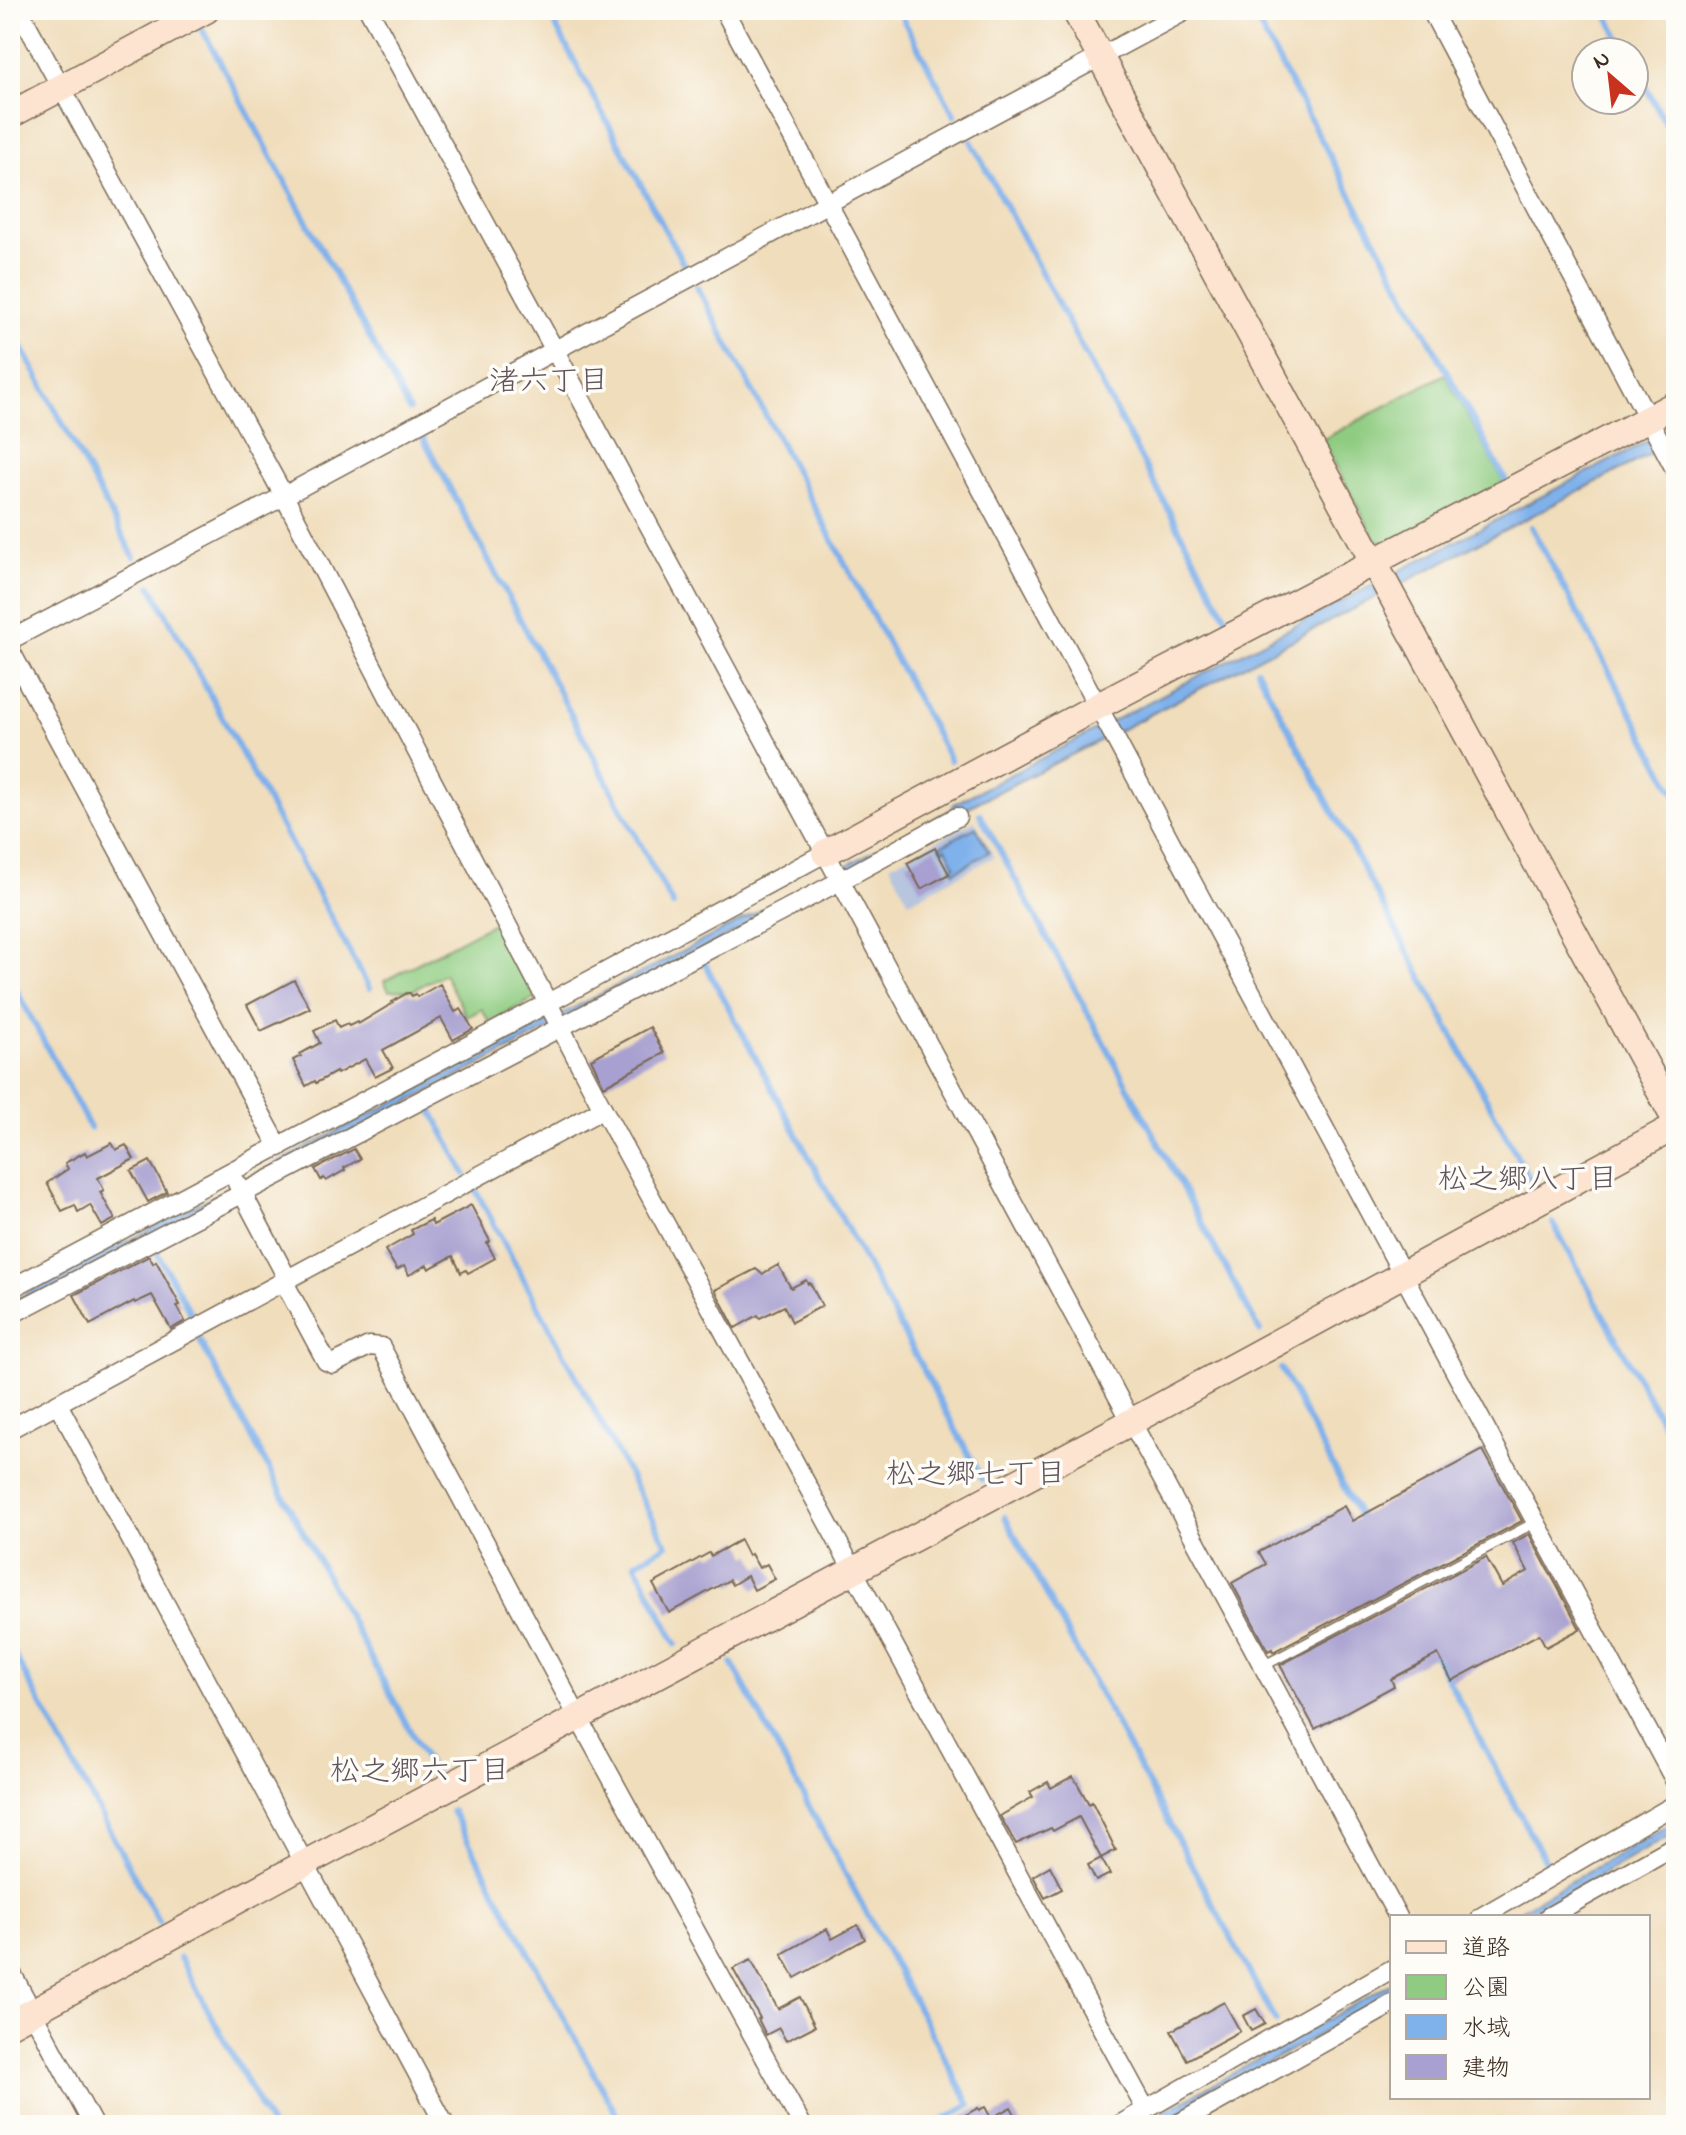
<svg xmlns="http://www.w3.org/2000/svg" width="1686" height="2135" font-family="'Indie Flower','Klee One',sans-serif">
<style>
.industrial{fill:#b7c5de}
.green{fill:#8fcc81;stroke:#657b50;stroke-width:2}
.water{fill:#7fb1eb;stroke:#5d6e84;stroke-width:2}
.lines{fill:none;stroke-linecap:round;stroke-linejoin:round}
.stream{stroke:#7fb1eb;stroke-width:6}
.building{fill:#a8a0d0}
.lane-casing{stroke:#7a6955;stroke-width:12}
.street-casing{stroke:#7a6955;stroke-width:21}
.secondary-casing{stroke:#7a6955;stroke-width:29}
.lane{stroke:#fff;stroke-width:9}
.street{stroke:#fff;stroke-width:18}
.secondary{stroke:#fde4d1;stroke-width:26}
.labels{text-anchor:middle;stroke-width:7;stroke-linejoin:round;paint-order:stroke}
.neighbourhood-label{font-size:30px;fill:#61535c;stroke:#fdfcf7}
</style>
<rect width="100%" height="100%" fill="#fdfcf7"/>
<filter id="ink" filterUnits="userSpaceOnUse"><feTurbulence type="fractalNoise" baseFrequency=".0125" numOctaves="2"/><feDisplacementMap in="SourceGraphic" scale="16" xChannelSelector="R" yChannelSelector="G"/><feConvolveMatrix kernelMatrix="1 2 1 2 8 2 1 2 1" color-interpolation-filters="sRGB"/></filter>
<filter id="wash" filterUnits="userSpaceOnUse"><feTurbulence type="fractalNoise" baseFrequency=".006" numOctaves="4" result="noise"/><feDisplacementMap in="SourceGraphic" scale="32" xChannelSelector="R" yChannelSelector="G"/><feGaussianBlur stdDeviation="1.8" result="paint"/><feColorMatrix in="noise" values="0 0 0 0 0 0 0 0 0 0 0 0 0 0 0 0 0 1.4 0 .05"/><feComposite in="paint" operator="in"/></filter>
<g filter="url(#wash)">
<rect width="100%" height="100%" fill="#f0ddbb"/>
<polygon class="industrial" points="975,821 994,857 909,902 890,865"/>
<g class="green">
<polygon points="1445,374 1504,482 1388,544 1376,540 1322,440"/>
<polygon points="499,920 536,990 534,999 489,1022 482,1009 467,1017 444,974 413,990 389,991 384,981"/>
</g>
<g class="water">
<polygon points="1676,426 1676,440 1658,450 1107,737 978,802 827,884 10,1310 10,1302 844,867 952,809 954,804"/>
<polygon points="976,827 989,852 954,872 952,868 955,866 946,848 942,850 940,846"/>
<polygon points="1676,1821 1676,1832 1526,1917 1508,1917"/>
<polygon points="1392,1983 1392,1993 1158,2125 1141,2125"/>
</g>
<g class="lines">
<g class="stream">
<polyline points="547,10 684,265"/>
<polyline points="898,10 955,116"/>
<polyline points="1251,10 1506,481"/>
<polyline points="1604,10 1627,52"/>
<polyline points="202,29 409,410"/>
<polyline points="1634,65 1676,143"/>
<polyline points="971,141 1227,619"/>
<polyline points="697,287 950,760"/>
<polyline points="10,325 134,557"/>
<polyline points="421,434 673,905"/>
<polyline points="1531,527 1676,795"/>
<polyline points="151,586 369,988"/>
<polyline points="1257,670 1532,1184"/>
<polyline points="980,814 1260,1331"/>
<polyline points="703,960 982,1479"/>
<polyline points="10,978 90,1128"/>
<polyline points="429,1105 465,1174"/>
<polyline points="475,1189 667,1545 635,1563 676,1644"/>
<polyline points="1553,1223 1676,1448"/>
<polyline points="155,1249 194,1319"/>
<polyline points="200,1341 434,1775"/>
<polyline points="1281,1369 1362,1521"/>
<polyline points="1005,1517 1276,2022"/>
<polyline points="10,1647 159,1922"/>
<polyline points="1432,1650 1549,1868"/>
<polyline points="732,1663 970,2105 934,2125"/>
<polyline points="452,1811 622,2125"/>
<polyline points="180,1958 270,2125"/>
</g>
</g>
<g id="blocks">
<g class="building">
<polygon points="935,848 949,874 921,889 907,863"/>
<polygon points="294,980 310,1008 261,1031 247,1005"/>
<polygon points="440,984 455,1012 461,1009 473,1029 453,1040 441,1018 383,1050 393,1068 375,1077 365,1059 337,1074 336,1072 316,1083 315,1081 306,1086 293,1060 301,1056 300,1054 320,1043 314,1031 335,1020 339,1028 347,1024 349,1026 357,1022 358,1024 393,1003 392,1002 407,993 410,993 412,996 415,994 417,997"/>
<polygon points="650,1027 664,1053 604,1086 591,1059"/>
<polygon points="112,1143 116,1150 126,1145 134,1159 98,1178 104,1190 100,1192 115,1219 102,1226 90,1205 78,1212 75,1205 62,1211 47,1183 68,1169 65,1163 85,1152 87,1156"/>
<polygon points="354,1149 360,1159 344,1168 345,1170 326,1181 324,1178 321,1180 315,1169"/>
<polygon points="150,1161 167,1192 148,1202 131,1171"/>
<polygon points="471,1205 490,1241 487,1243 495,1258 468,1273 466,1270 461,1273 453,1256 429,1269 427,1265 409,1275 404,1266 397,1270 385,1250 413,1234 411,1230 431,1220 433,1225"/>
<polygon points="149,1256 153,1263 156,1261 180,1305 177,1306 185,1321 171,1329 152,1295 135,1303 134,1301 90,1325 74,1295"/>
<polygon points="778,1265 791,1288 806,1280 808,1284 810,1283 822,1306 792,1322 784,1306 760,1318 758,1315 735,1328 715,1290 756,1269 762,1274"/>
<polygon points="1483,1450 1522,1521 1273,1652 1272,1649 1268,1651 1232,1583 1266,1564 1259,1552 1344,1506 1352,1521"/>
<polygon points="1529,1534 1580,1629 1546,1647 1539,1634 1452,1681 1438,1654 1391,1679 1394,1686 1315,1729 1280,1665 1486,1557 1502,1586 1528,1571 1513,1543"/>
<polygon points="740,1540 748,1556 751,1554 759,1568 767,1564 775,1579 754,1590 747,1576 732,1585 729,1580 669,1613 653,1584 709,1553 711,1556"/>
<polygon points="1073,1776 1089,1804 1092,1802 1116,1850 1101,1858 1079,1817 1053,1831 1051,1828 1016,1844 1000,1816 1033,1797 1030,1792 1048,1782 1051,1788"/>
<polygon points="1101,1858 1110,1874 1096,1881 1088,1865"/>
<polygon points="1050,1866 1062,1889 1045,1898 1033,1876"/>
<polygon points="858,1925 865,1939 795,1978 782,1954 827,1929 832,1939"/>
<polygon points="751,1960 778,2009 800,1997 815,2026 786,2041 779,2028 766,2035 758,2019 760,2018 733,1969"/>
<polygon points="1224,2002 1240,2031 1187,2060 1171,2031"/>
<polygon points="1256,2009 1265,2024 1251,2031 1243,2016"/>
<polygon points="985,2107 991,2118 1011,2107 1021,2125 948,2125 978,2108 979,2110"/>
</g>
</g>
</g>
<g filter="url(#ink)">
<use href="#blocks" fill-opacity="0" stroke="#7a6955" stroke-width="2"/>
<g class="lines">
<defs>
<polyline id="lane" points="1263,1666 1536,1522"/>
<g id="street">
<polyline points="19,10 284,496 603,1109 1146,2110"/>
<polyline points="369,10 554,349 1398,1917"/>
<polyline points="724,10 1676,1783"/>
<polyline points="1431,10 1676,471"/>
<polyline points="10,640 284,496 1187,10"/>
<polyline points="10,650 279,1147"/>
<polyline points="237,1183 288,1280"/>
<polyline points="284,1282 326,1361 333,1364 369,1346 381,1347 578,1717 802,2125"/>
<polyline points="10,1289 548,1003 825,853"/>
<polyline points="10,1315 840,881 957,817"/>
<polyline points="58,1404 445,2125"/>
<polyline points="10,1429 603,1109"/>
<polyline points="1481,1917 1676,1804"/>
<polyline points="1548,1917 1676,1845"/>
<polyline points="10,1970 93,2125"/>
<polyline points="1119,2125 1392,1969"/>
<polyline points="1176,2125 1392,2004"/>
</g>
<g id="secondary">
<polyline points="1075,10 1676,1121"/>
<polyline points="10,115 206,10"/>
<polyline points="825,853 1098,706 1676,404"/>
<polyline points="10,2024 304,1864 1131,1422 1676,1126"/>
</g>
</defs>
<use href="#lane" class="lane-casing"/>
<use href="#street" class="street-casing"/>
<use href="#secondary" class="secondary-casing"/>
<use href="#lane" class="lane"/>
<use href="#street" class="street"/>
<use href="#secondary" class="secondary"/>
</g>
</g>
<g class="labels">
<g class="neighbourhood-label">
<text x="549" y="390">渚六丁目</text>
<text x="1528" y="1188">松之郷八丁目</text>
<text x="976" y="1483">松之郷七丁目</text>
<text x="420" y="1780">松之郷六丁目</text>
</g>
</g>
<rect width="1686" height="2135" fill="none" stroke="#fdfcf7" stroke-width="40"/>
<rect x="1390" y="1915" width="260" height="184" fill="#fdfcf7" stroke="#afa8a0" stroke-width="2"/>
<rect x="1406" y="1941" width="40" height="12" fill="#fde4d1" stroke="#afa8a0" stroke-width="2"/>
<text x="1462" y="1955" font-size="24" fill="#3b2a1e">道路</text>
<rect x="1406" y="1975" width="40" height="24" fill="#8fcc81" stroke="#afa8a0" stroke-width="2"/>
<text x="1462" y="1995" font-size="24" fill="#3b2a1e">公園</text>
<rect x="1406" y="2015" width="40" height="24" fill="#7fb1eb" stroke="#afa8a0" stroke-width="2"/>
<text x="1462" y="2035" font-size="24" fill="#3b2a1e">水域</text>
<rect x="1406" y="2055" width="40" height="24" fill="#a8a0d0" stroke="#afa8a0" stroke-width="2"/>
<text x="1462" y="2075" font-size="24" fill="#3b2a1e">建物</text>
<g transform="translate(1610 76) rotate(332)"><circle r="38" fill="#fdfcf7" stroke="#afa8a0" stroke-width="2"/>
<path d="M0-6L14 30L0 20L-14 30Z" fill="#c8321e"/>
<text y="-12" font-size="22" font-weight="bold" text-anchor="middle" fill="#3b2a1e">N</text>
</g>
</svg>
